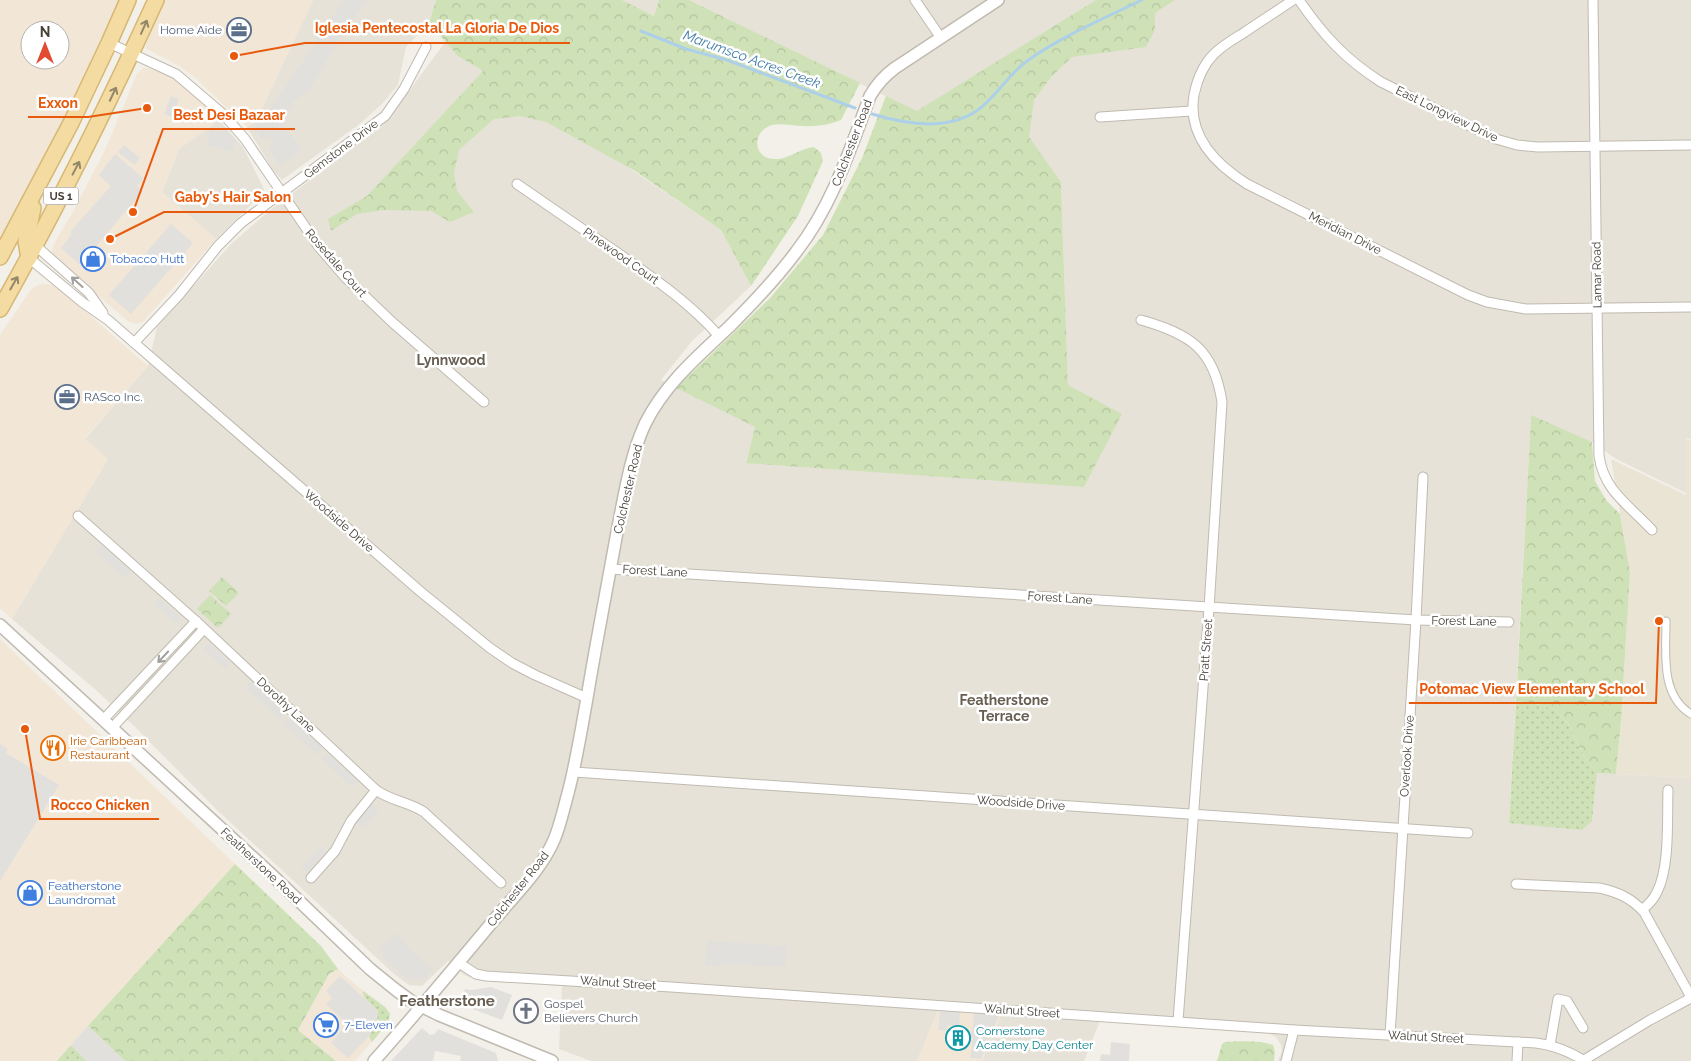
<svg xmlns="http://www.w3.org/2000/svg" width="1691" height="1061" font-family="Raleway,sans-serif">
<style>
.residential{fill:#e6e2d8}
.commercial{fill:#f2e6d7;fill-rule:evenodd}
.education{fill:#eae4d5}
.grass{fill:url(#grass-dots)}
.forest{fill:url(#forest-crowns)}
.parking{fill:#e2e0dd}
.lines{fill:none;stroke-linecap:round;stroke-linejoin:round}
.stream{stroke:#add0e8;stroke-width:3}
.pedestrian-casing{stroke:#c0bab0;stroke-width:9}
.minor-casing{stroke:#c0bab0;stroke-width:11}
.tertiary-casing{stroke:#c0bab0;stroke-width:14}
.primary-casing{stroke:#d6b874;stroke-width:18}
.pedestrian{stroke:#fff;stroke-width:7}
.minor{stroke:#fff;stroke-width:9}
.tertiary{stroke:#fff;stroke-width:11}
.primary{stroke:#f3dba2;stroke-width:15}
.oneway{stroke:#948668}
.oneway2{stroke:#a2a09c}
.labels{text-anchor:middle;stroke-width:5;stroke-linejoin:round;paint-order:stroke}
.shield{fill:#fff;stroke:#7e7974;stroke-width:1}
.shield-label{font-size:11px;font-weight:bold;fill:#464038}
.service-label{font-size:12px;fill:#4e5e75;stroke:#fff;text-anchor:end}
.street-label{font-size:12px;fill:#464038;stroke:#fff}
.shop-label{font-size:12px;fill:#366cbe;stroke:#fff;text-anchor:start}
.food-label{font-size:12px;fill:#c56008;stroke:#fff;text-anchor:start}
.worship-label{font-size:12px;fill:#5b616d;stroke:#fff;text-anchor:start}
.culture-label{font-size:12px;fill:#0d838f;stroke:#fff;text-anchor:start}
.water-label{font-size:14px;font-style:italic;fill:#3e7ba6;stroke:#fff}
.neighbourhood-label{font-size:14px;font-weight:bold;fill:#675e51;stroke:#fff}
.quarter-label{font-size:15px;font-weight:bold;fill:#675e51;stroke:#fff}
.leader{fill:none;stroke:#e8590c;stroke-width:2}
.callout-dot{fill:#e8590c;stroke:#fff;stroke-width:2}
.callout-label{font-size:14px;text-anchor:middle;font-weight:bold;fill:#e8590c;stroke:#fff;stroke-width:5;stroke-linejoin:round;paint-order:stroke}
</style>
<defs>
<pattern id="grass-dots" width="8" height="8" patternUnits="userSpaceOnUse" patternTransform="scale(1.25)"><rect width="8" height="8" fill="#cfe2b7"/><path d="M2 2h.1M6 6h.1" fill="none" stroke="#b3c39e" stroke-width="1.8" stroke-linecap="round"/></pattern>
<pattern id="forest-crowns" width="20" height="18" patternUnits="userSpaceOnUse" patternTransform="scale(1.25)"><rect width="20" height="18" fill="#cfe2b7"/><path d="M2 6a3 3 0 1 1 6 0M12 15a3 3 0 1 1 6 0" fill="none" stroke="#b3c39e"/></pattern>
</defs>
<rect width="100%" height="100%" fill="#f3f0e9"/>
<g class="residential">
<polygon points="313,0 436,0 429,23 406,47 398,85 382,104 361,123 282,180 273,170 247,127 256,121"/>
<polygon points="622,0 659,0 654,16"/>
<polygon points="689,0 1691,0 1691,439 1686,438 1686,493 1616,459 1592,442 1531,416 1509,822 1592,821 1597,773 1691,778 1691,1061 1278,1061 1282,1051 1281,1045 1276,1037 1266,1032 1100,1021 1084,1061 982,1061 1001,1015 938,1011 917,1061 591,1061 559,1049 562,986 476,980 464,975 448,961 422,986 409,985 394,974 217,810 133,725 96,690 12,619 108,459 85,439 148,366 157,327 230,245 269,211 383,125 392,114 446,41 459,56 500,81 721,230 751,286 692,341 661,380 755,427 746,462 1068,385 1061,182"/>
<polygon points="219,120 243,147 264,189 262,194 216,239 162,192 179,149"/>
</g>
<g class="commercial">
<path d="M0,0h121l-25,65 -96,186zM30,30h30v30h-30z"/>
<polygon points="162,0 313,0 256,121 247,127 194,77 179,66 145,48"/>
<polygon points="143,68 148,68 176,78 192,92 219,120 179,149 162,192 216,239 143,322 136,324 129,322 59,262 54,257 52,249 56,240 74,210 105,150 137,74"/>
<polygon points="41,284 55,285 148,366 85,438 108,459 12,619 0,608 0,335 28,294 34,287"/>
<polygon points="0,639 235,864 57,1061 0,1061"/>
<polygon points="338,969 352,982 385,1007 390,1014 388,1023 355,1061 336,1061 298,1030 329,974"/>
<polygon points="938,1011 1001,1015 982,1061 917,1061"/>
</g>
<polygon class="education" points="1686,439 1691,440 1691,778 1616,774 1621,721 1630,572 1611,459 1686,495"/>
<g class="grass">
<polygon points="1516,701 1536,704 1554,709 1567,722 1585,758 1597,773 1592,821 1582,830 1509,823"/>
<polygon points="363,991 385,1007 390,1014 388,1023 372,1042 369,1036 378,1011 364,997"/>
<polygon points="71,1045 87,1061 57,1061"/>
</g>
<g class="forest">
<path d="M436,0h186l32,16 5,-16h30l171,83 -19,37c-12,5 -25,7 -38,6 -10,0 -21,-3 -31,-1 -21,6 -20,36 6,34 12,-1 23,-11 36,-12l7,6 2,8 -25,55 -47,70 -30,-56 -86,-59 -89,-49 -26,-6 -26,3 -35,31 -5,23 3,18 17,21 -24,10 -19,-11 -47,-1 -27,4 -26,17 -3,-12 39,-23 116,-125 -25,-15 -29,-33z"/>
<polygon points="1096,0 1175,0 1155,13 1155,30 1146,47 1072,57 1052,76 1034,100 1029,137 1061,182 1068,385 1122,414 1084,487 746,463 755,427 676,388 770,298 823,235 862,158 886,96 917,111"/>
<polygon points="1531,415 1592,442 1595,481 1606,500 1620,514 1630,572 1621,721 1616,774 1597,773 1585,758 1567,722 1554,709 1536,704 1516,701"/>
<polygon points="222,577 239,593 226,606 209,591"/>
<polygon points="210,595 231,614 218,628 197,609"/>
<polygon points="235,864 321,946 338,969 329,974 298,1030 336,1061 125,1061 88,1026"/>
<path d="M1225,1042c15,-1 34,-2 48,3l2,7 -1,9h-57l5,-17z"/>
</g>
<g class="parking">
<polygon points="344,0 367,0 344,32 310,89 291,104 293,107 278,118 302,150 280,166 268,148 274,143 268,136 262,140 253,125 267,114"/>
<polygon points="171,96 179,99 172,117 164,114"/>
<polygon points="210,130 224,132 226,130 236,140 233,151 207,145"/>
<polygon points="124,145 140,158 134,165 118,152"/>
<polygon points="115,154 143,178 137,186 143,191 80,265 61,248 72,234 70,232 111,186 99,175"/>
<polygon points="171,224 193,243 131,314 109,295"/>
<polygon points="102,546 131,571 125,578 97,552"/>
<polygon points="159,598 181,617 176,623 154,604"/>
<polygon points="209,642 230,663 225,669 203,648"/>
<polygon points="251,681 285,713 280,719 245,688"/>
<polygon points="289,717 323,749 318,755 283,723"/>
<polygon points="0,744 8,749 6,753 59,785 0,881"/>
<polygon points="327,753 358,781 352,787 322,759"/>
<polygon points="372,804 379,810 363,828 356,823"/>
<polygon points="321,846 326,851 307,872 301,867"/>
<polygon points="395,933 405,943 404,944 433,970 426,977 417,981 407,979 383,957 380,949"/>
<polygon points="707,941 787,946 785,967 736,964 705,966"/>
<polygon points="340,976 378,1011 377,1025 369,1036 348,1058 331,1043 347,1024 326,1004 332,998 326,991"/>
<polygon points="491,987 512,995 502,1020 470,1008 471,1002 463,999 465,989 472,990"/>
<polygon points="940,1011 960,1012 959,1027 948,1025 946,1031 938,1030"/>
<polygon points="974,1013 999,1015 981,1059 970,1058 973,1038 970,1038 971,1033 973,1027"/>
<polygon points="88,1026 125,1061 87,1061 71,1045"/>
<polygon points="422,1028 430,1035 435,1034 438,1029 496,1053 498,1061 460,1061 461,1056 435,1051 433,1061 391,1061"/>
<polygon points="1111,1042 1130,1044 1129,1061 1100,1061 1101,1054 1110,1055"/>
</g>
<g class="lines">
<g class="stream">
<polyline points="641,31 686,49 727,60 855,108"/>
<path d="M872,114c40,12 88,19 118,-15 13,-13 22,-27 37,-38 35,-25 76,-42 115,-61"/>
</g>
<defs>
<path id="pedestrian" d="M1666,621c0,32 -6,74 25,93"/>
<g id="minor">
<polyline points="915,0 941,38"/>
<path d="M1293,0c-16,11 -32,21 -48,32 -11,7 -22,13 -31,22 -11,11 -17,26 -20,41 -7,41 21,69 53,89l221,111 19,7 39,7 165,-2"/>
<path d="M1299,0c24,35 46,59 82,82l115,57 21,6 21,2 153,-2"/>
<path d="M1593,0l6,456c5,35 30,49 53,74"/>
<polyline points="109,43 176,74 224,115 245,139 319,247 345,277 392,322 484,402"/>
<polyline points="1100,117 1192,111"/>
<path d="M517,184c32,22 65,45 98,67 37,26 74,51 104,85"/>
<polyline points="35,245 89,293 103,313"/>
<polyline points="29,258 82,302 108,320 421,592 490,648 512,663 535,675 587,698"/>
<path d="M1141,320c49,14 73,29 81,82l-13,206 -31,413"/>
<polyline points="134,343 179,295 218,246 241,223 385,116 404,89 426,47"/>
<path d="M78,516l118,105 180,169c15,11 33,12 48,22l77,71"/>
<polyline points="610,569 1416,620 1509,622"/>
<polyline points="103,720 196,621"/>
<polyline points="112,728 204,629"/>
<polyline points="574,772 1468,833"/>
<polyline points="311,878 335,851 351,821 376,790"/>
<path d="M1516,884l83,4c19,4 32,10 45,24l47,85"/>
<path d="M1642,910c6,-5 12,-11 15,-18 13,-25 10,-73 11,-102"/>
<path d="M459,963l17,11 10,2 185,11 623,43 242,13c18,2 34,9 49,18"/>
<polyline points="1390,1035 1416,620 1423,477"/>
<polyline points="1550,1045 1558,999 1567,1001 1583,1028"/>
<polyline points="1584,1060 1650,1020 1691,998"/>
<polyline points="1286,1061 1294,1030"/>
<polyline points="1517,1061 1518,1042"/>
</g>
<g id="tertiary">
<polyline points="0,625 273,876 370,969 396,990 411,1001 439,1015 552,1061"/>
<path d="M374,1061c41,-46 80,-93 120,-141 21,-25 47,-50 60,-80 6,-14 9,-29 13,-43 9,-33 14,-66 20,-99 9,-55 20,-110 30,-166 7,-34 13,-76 28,-108 20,-40 52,-67 84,-97 23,-23 47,-48 67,-75 36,-46 54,-102 74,-156 7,-12 14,-20 25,-28l103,-68"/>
</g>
<g id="primary">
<polyline points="0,257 71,123 109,43 128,0"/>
<polyline points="29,258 26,241 33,208"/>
<path d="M0,309c57,-101 108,-204 156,-309"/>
</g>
</defs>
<use href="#pedestrian" class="pedestrian-casing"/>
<use href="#minor" class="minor-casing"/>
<use href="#tertiary" class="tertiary-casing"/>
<use href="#primary" class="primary-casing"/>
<use href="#pedestrian" class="pedestrian"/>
<use href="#minor" class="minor"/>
<use href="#tertiary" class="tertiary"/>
<use href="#primary" class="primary"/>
</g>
<defs><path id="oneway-shaft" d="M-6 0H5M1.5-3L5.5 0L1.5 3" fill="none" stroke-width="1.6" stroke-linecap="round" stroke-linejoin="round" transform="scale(1.25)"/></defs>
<g class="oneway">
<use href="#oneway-shaft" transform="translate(144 27) rotate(-66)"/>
<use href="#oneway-shaft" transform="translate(113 94) rotate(-65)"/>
<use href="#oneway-shaft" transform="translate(76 168) rotate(-62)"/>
<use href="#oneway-shaft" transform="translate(14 283) rotate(-60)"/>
</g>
<g class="oneway2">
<use href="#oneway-shaft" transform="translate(77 282) rotate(-138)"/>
<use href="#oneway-shaft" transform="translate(163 657) rotate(133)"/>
</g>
<defs>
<symbol id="office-ring" viewBox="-11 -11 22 22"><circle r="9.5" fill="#fff" stroke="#5c6f8a" stroke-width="1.5"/><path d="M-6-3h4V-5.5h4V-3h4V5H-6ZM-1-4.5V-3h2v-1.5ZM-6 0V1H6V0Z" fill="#5c6f8a"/></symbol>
<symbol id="shop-ring" viewBox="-11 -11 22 22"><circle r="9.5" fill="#fff" stroke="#3f7fe0" stroke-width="1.5"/><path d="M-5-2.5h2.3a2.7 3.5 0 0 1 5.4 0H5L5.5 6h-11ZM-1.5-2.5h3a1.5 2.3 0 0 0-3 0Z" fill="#3f7fe0"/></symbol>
<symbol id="restaurant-ring" viewBox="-11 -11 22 22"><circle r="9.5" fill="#fff" stroke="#e8710a" stroke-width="1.5"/><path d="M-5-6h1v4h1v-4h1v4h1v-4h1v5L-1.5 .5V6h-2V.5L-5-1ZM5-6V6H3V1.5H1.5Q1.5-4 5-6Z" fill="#e8710a"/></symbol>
<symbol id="church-ring" viewBox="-11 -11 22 22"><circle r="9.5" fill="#fff" stroke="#6b7280" stroke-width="1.5"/><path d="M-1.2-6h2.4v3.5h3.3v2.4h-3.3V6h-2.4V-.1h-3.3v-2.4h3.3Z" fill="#6b7280"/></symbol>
<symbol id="supermarket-ring" viewBox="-11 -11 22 22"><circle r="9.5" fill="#fff" stroke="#3f7fe0" stroke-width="1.5"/><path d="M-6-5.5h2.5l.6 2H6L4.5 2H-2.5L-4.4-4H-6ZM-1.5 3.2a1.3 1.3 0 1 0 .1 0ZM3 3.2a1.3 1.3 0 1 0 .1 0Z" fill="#3f7fe0"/></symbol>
<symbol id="building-ring" viewBox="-11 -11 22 22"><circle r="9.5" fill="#fff" stroke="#0f9aa8" stroke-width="1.5"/><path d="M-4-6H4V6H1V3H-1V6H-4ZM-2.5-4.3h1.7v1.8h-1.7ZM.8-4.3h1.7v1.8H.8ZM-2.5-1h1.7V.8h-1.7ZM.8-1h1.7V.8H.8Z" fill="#0f9aa8"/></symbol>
</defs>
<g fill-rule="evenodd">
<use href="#office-ring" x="225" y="16" width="28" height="28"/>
<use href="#shop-ring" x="79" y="245" width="28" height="28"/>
<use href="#office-ring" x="53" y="383" width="28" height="28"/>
<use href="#restaurant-ring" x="39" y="734" width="28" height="28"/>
<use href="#shop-ring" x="16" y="879" width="28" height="28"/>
<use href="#church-ring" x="512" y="997" width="28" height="28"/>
<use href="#supermarket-ring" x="312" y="1011" width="28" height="28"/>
<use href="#building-ring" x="944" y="1024" width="28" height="28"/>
</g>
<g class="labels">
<rect class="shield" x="43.5" y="187.5" width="35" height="17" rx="4"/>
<g class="shield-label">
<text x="61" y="200">US 1</text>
</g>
<g class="service-label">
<text x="222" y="34">Home Aide</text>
<text x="84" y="401" text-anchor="start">RASco Inc.</text>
</g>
<g class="street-label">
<text transform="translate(1447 114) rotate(26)" y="4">East Longview Drive</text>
<text transform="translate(852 143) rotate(-69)" y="4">Colchester Road</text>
<text transform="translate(341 149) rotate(-37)" y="4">Gemstone Drive</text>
<text transform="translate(1345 233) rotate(27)" y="4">Meridian Drive</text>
<text transform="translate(621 256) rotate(35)" y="4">Pinewood Court</text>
<text transform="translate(336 263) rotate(49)" y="4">Rosedale Court</text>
<text transform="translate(1597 275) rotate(-91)" y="4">Lamar Road</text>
<text transform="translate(628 489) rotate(-77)" y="4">Colchester Road</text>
<text transform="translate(339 521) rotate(41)" y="4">Woodside Drive</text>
<text transform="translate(655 571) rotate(3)" y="4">Forest Lane</text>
<text transform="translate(1060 598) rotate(4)" y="4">Forest Lane</text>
<text transform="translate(1464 621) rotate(1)" y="4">Forest Lane</text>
<text transform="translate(1206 650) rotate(-86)" y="4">Pratt Street</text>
<text transform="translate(286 705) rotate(43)" y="4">Dorothy Lane</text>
<text transform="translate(1407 756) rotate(-86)" y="4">Overlook Drive</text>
<text transform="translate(1021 803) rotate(4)" y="4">Woodside Drive</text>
<text transform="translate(261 866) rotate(43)" y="4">Featherstone Road</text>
<text transform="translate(518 889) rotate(-52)" y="4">Colchester Road</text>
<text transform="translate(618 983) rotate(4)" y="4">Walnut Street</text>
<text transform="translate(1022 1011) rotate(4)" y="4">Walnut Street</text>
<text transform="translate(1426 1037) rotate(3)" y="4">Walnut Street</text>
</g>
<g class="shop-label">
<text x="110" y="263">Tobacco Hutt</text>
<text x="48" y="890">Featherstone<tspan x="48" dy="14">Laundromat</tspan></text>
<text x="344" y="1029">7-Eleven</text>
</g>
<g class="food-label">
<text x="70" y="745">Irie Caribbean<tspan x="70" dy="14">Restaurant</tspan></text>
</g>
<g class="worship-label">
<text x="544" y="1008">Gospel<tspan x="544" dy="14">Believers Church</tspan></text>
</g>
<g class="culture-label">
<text x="976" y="1035">Cornerstone<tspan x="976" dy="14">Academy Day Center</tspan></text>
</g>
<g class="water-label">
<text transform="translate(752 59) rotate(20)" y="5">Marumsco Acres Creek</text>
</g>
<g class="neighbourhood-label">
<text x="451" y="365">Lynnwood</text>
<text x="1004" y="705">Featherstone<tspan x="1004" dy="16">Terrace</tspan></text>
</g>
<g class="quarter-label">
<text x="447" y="1006">Featherstone</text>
</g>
</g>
<path class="leader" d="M234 56L305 43H570M147 108L88 117H28M133 212L163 129H295M110 239L164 212H301M1659 621L1656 703H1409M25 729L40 819H159"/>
<g class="callout-dot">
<circle cx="234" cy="56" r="5"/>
<circle cx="147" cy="108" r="5"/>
<circle cx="133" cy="212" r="5"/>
<circle cx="110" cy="239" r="5"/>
<circle cx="1659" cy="621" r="5"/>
<circle cx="25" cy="729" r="5"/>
</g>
<g class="callout-label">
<text x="437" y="33">Iglesia Pentecostal La Gloria De Dios</text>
<text x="58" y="108">Exxon</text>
<text x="229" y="120">Best Desi Bazaar</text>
<text x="233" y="202">Gaby's Hair Salon</text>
<text x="1532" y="694">Potomac View Elementary School</text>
<text x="100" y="810">Rocco Chicken</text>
</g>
<g transform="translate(45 45)"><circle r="24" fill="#ffffff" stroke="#b5b3af"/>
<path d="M0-4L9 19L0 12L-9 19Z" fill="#e14b32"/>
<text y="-8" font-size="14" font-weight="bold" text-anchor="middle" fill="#464038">N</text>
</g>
</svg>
